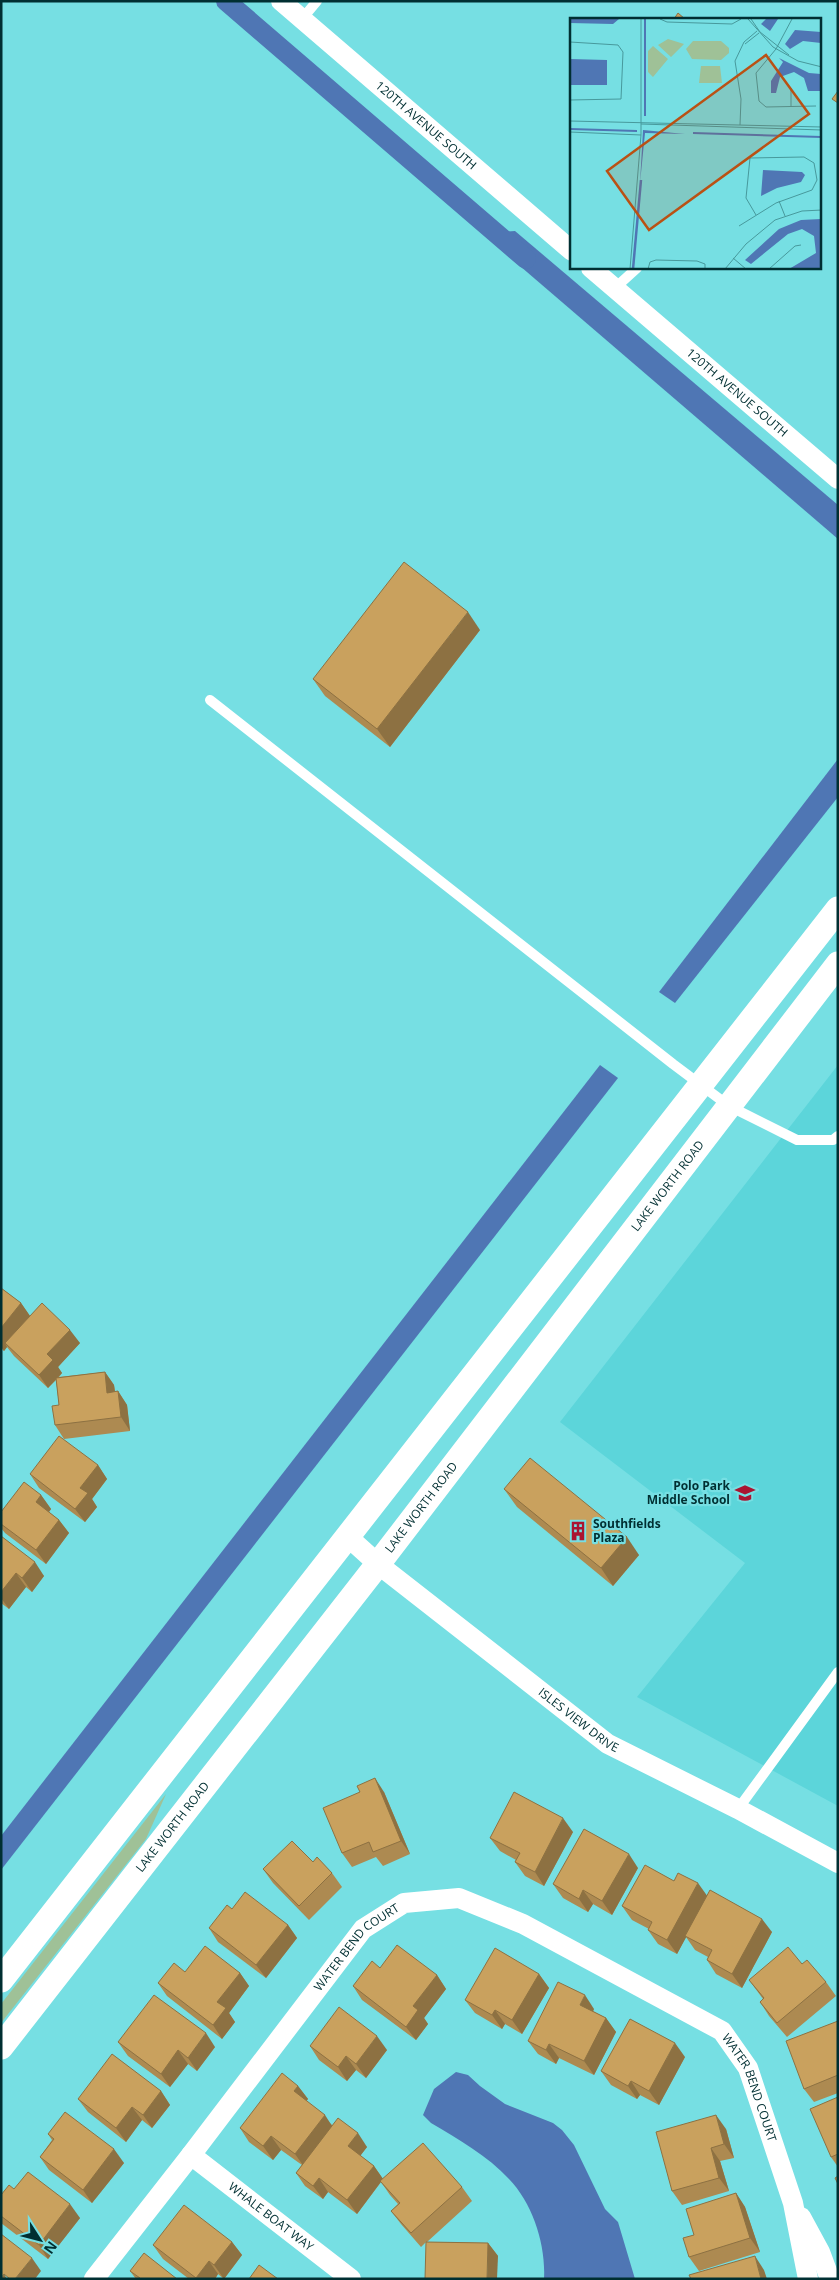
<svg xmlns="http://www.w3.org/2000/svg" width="839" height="2280" font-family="'Open Sans',sans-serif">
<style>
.built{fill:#5cd5da}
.green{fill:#9fc197}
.water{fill:#4f76b4}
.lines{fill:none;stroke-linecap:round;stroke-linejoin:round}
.canal{stroke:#4f76b4;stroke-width:20}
.service{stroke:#fff;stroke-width:10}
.minor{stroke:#fff;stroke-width:20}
.tertiary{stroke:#fff;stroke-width:25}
.wall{fill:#ad8a51}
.shaded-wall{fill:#8d7142}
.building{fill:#c9a15e;stroke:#8d7142}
.labels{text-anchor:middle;stroke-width:4.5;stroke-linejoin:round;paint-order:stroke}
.street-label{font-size:12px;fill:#002f32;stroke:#76dfe3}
.poi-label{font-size:12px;font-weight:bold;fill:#002f32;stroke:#76dfe3;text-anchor:end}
.inset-river{fill:none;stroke:#4f76b4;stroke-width:2.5}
.inset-road{fill:none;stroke:#47999c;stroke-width:1}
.view{fill:#ba5114;fill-opacity:0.15;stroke:#ba5114;stroke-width:2.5}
.inset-edge{fill:none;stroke:#002f32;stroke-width:2.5}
</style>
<rect width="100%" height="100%" fill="#76dfe3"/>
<polygon class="built" points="838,1065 838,1806 637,1697 745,1563 560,1422"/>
<polygon class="green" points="166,1794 146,1839 1,2023 1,2004"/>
<g class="water">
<polygon points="515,231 838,505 838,539 506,254 503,232"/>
<polygon points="838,759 838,797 675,1003 659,992"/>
<polygon points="600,1065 618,1078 1,1870 1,1836"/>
<path d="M456,2072l12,3 12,11 25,18 48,19 9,7 12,15 31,64 13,13 17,57h-91c2,-34 -11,-75 -35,-100 -21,-23 -51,-40 -78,-56l-8,-8 11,-26z"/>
</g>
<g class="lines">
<polyline class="canal" points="226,1 526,259"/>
<g class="service">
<polyline points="302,19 317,1"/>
<polyline points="615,288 637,268"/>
<polyline points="210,700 673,1064 729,1106 797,1140 833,1140 838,1136"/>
<polyline points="738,1809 838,1672"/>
</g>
<g class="minor">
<path id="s1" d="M281,1l291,250"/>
<path id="s2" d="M591,268l247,211"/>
<path id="s3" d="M347,1536l31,28 230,180 130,65 100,54"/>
<path id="s4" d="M191,2155l160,124"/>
<polyline points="801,2217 820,2252 830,2279"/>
<path id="s5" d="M94,2279l97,-124 172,-226 41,-26 55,-5 64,26 199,107 26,37 45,135 15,76"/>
</g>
<g class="tertiary">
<polyline points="1,1980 838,909"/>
<path id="s6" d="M1,2047l377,-483 460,-600"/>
</g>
</g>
<g class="wall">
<polygon points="480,630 390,747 325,696 313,679"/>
<polygon points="1,1288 21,1303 30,1316 80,1343 58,1367 62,1373 59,1377 105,1372 114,1385 115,1392 118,1391 127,1405 130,1431 64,1439 55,1425 59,1405 56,1380 48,1388 14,1356 7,1347 4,1351 1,1348"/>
<polygon points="98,1465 107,1479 92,1499 97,1507 85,1522 39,1488 30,1474"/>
<polygon points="504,1489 639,1555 613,1586 517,1507"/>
<polygon points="41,1495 51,1509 49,1512 59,1520 69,1533 46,1564 5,1533 1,1528 1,1512"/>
<polygon points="1,1536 44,1576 32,1592 26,1587 9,1609 1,1603"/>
<polygon points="360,1792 384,1792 410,1854 383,1866 376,1857 352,1867 342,1853"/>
<polygon points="573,1832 544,1886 525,1876 515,1862 516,1860 500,1851 490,1838"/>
<polygon points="313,1862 332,1873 342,1887 309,1920 273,1883 263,1869"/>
<polygon points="638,1868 612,1915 593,1904 588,1912 563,1898 553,1884"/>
<polygon points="674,1881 707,1896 772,1932 742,1988 716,1974 707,1960 708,1957 695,1950 686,1937 677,1954 658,1944 648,1930 649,1929 632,1920 622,1906"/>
<polygon points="232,1909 288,1925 297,1938 266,1978 218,1942 209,1928"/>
<polygon points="802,1964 826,1982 836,1996 787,2037 769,2016 760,2002 763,1999 749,1980"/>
<polygon points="380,1968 437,1975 446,1989 424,2018 428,2024 416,2040 362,2000 353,1986"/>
<polygon points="185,1972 240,1973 249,1986 229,2013 235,2022 222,2039 167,1996 158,1983"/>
<polygon points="539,1974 549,1988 522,2034 505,2024 502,2029 475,2013 465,2000"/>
<polygon points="594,2009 593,2011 606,2018 616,2032 594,2075 559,2058 556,2064 538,2054 528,2041"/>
<polygon points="838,2021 838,2093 814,2102 804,2089"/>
<polygon points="118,2042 215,2047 197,2071 188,2064 170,2087 128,2056"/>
<polygon points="310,2046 387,2050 366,2078 356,2070 347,2081 319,2060"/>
<polygon points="685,2057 659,2105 640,2095 637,2099 611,2085 601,2071"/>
<polygon points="298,2086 308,2099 306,2101 332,2125 367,2147 360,2156 374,2166 383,2179 462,2187 472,2201 427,2242 488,2243 498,2256 426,2242 421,2247 401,2224 391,2211 398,2204 390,2195 381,2182 357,2214 328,2192 323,2199 305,2186 296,2173 302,2165 281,2150 273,2160 249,2142 240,2128"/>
<polygon points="161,2091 170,2105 152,2128 142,2120 126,2142 88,2112 78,2099"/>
<polygon points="838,2097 838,2167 831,2157"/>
<polygon points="726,2129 734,2158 720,2161 729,2191 682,2205 672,2191"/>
<polygon points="48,2134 124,2163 92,2203 49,2170 40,2157 52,2140"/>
<polygon points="736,2193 745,2207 760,2252 699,2271 689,2257 694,2235"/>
<polygon points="1,2195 80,2218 48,2259 1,2223"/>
<polygon points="232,2242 242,2255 224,2279 218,2274 215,2279 189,2279 163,2259 153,2245"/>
<polygon points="130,2271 177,2279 136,2279"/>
</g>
<g class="shaded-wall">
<polygon points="468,612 480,630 390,747 377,729"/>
<polygon points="21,1303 30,1316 5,1343 7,1347 4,1351 1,1346 1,1328"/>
<polygon points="70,1330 80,1343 58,1367 62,1373 48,1388 39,1375 47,1354"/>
<polygon points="105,1372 114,1385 117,1406 107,1393"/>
<polygon points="118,1391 127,1405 130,1431 121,1417"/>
<polygon points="98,1465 107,1479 92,1499 97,1507 85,1522 75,1509 80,1488"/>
<polygon points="41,1495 51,1509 46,1516 36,1502"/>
<polygon points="59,1520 69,1533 46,1564 36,1550"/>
<polygon points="627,1537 639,1555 613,1586 601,1568"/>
<polygon points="35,1562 44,1576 32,1592 22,1578"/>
<polygon points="16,1573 26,1587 9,1609 1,1598 1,1592"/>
<polygon points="375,1778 384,1792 410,1854 401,1841"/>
<polygon points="563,1818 573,1832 544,1886 535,1872"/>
<polygon points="629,1854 638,1868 612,1915 602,1901"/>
<polygon points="698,1883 708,1897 677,1954 667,1940"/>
<polygon points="583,1890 593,1904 588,1912 579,1899"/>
<polygon points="762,1919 772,1932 742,1988 732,1974"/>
<polygon points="288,1925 297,1938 266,1978 256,1965"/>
<polygon points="240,1973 249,1986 229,2013 235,2022 222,2039 213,2025 217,2002"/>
<polygon points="539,1974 549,1988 522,2034 512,2020"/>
<polygon points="437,1975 446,1989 424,2018 428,2024 416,2040 406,2027 413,2006"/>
<polygon points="585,1995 594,2009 590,2018 580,2005"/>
<polygon points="495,2010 505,2024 502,2029 492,2015"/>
<polygon points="606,2018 616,2032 594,2075 584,2061"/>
<polygon points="206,2033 215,2047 197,2071 188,2058"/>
<polygon points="377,2036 387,2050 366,2078 356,2064"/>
<polygon points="675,2043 685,2057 659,2105 649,2091"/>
<polygon points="549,2044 559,2058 556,2064 546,2050"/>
<polygon points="178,2050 188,2064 170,2087 161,2074"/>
<polygon points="346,2056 356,2070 347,2081 338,2067"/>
<polygon points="631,2081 640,2095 637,2099 628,2086"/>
<polygon points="298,2086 308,2099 303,2105 294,2091"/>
<polygon points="161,2091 170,2105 152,2128 143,2115"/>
<polygon points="132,2107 142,2120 126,2142 116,2128"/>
<polygon points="325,2115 334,2129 305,2168 295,2154"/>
<polygon points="716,2115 726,2129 734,2158 724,2144"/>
<polygon points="358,2133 367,2147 357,2160 348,2146"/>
<polygon points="271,2136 281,2150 273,2160 263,2146"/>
<polygon points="711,2148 720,2161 729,2191 719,2178"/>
<polygon points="114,2149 124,2163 92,2203 83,2190"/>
<polygon points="374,2166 383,2179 357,2214 347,2200"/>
<polygon points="319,2178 328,2192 323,2199 313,2186"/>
<polygon points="736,2193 745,2207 760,2252 750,2238"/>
<polygon points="70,2204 80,2218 48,2259 39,2245"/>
<polygon points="232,2242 242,2255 224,2279 214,2265"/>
<polygon points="488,2243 498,2256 497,2279 487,2279"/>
<polygon points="755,2256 764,2270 767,2279 761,2279"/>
<polygon points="32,2258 41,2271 35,2279 15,2279"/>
<polygon points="209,2261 218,2274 215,2279 197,2279 196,2278"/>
<polygon points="4,2274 7,2279 1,2279"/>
</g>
<g class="building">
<polygon points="678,13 685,19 674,19"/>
<polygon points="838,91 838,103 832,99"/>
<polygon points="404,562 468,612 377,729 313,679"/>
<polygon points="1,1288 21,1303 1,1328"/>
<polygon points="42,1303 70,1330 47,1354 53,1360 39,1375 5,1343"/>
<polygon points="105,1372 107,1393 118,1391 121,1417 55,1425 52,1406 59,1405 56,1378"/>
<polygon points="59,1436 98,1465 80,1488 88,1493 75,1509 30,1474"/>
<polygon points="530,1458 627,1537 601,1568 504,1489"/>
<polygon points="24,1482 41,1495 36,1502 59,1520 36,1550 1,1524 1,1512"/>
<polygon points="1,1536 35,1562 22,1578 16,1573 1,1592"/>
<polygon points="375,1778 401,1841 373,1852 369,1842 342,1853 323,1808 360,1792 357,1786"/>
<polygon points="514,1792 563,1818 535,1872 515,1862 520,1853 490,1838"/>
<polygon points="584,1829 629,1854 602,1901 583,1890 579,1899 553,1884"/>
<polygon points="292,1841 313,1862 317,1857 332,1873 299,1906 263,1869"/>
<polygon points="645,1865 674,1881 678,1873 698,1883 667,1940 648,1930 652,1922 622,1906"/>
<polygon points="710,1890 762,1919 732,1974 707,1960 712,1950 685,1936"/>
<polygon points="245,1892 288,1925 256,1965 209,1928 227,1905 232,1909"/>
<polygon points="397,1945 437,1975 413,2006 418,2010 406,2027 353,1986 372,1961 380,1968"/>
<polygon points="205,1946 240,1973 217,2002 226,2008 213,2025 158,1983 174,1963 185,1972"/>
<polygon points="788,1947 802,1964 807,1960 826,1982 777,2023 760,2002 764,1998 749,1980"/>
<polygon points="495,1948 539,1974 512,2020 495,2010 492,2015 465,2000"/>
<polygon points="558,1982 585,1995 580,2005 606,2018 584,2061 549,2044 546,2050 528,2041"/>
<polygon points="154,1995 206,2033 188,2058 178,2050 161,2074 118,2042"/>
<polygon points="339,2007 377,2036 356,2064 346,2056 338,2067 310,2046"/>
<polygon points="630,2019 675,2043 649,2091 631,2081 628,2086 601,2071"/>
<polygon points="838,2021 838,2075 804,2089 786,2041"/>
<polygon points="112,2054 161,2091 143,2115 132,2107 116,2128 78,2099"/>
<polygon points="282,2073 298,2086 294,2091 325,2115 295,2154 271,2136 263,2146 240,2128"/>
<polygon points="838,2097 838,2154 831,2157 810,2109"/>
<polygon points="65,2112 114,2149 83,2190 40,2157 54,2139 48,2134"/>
<polygon points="716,2115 724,2144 711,2148 719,2178 672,2191 656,2132"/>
<polygon points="338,2118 358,2133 348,2146 374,2166 347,2200 319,2178 313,2186 296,2173"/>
<polygon points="423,2143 462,2187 411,2233 391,2211 400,2203 380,2181"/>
<polygon points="28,2172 70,2204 39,2245 1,2216 1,2195 9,2185 14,2189"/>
<polygon points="838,2176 838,2184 835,2178"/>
<polygon points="736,2193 750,2238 689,2257 683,2238 694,2235 686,2209"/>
<polygon points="184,2205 232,2242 214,2265 209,2261 196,2278 153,2245"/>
<polygon points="1,2234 32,2258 15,2279 10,2279 4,2274 1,2278"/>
<polygon points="426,2242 488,2243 487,2279 425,2279"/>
<polygon points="144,2253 177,2279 139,2279 140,2278 130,2271"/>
<polygon points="755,2256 761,2279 691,2279 689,2275"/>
<polygon points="259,2265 278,2279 249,2279"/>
</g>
<defs>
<symbol id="school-bare" viewBox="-9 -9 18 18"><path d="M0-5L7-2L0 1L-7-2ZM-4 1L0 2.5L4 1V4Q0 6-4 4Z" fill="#aa1431" stroke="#76dfe3" stroke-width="2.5" paint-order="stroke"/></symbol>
<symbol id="building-bare" viewBox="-9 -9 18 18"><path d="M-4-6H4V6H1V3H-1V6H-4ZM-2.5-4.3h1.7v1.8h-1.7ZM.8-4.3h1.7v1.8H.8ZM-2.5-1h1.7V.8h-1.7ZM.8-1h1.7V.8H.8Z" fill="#aa1431" stroke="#76dfe3" stroke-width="2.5" paint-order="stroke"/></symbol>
</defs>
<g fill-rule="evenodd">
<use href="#school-bare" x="731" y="1479" width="28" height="28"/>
<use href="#building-bare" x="564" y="1517" width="28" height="28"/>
</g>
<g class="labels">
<g class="street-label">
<text dy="4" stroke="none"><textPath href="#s1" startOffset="191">120TH AVENUE SOUTH</textPath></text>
<text dy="4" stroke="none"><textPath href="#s2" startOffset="192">120TH AVENUE SOUTH</textPath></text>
<text dy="4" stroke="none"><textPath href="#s6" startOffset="1089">LAKE WORTH ROAD</textPath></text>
<text dy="4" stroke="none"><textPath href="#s6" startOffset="684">LAKE WORTH ROAD</textPath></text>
<text dy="4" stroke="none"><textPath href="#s3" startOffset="296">ISLES VIEW DRIVE</textPath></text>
<text dy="4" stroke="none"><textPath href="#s6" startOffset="279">LAKE WORTH ROAD</textPath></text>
<text dy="4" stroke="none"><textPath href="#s5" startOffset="424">WATER BEND COURT</textPath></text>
<text dy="4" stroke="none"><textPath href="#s5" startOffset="904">WATER BEND COURT</textPath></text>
<text dy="4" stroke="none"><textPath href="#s4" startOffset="101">WHALE BOAT WAY</textPath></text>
</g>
<g class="poi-label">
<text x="730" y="1490">Polo Park<tspan x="730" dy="14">Middle School</tspan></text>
<text x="593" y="1528" text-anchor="start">Southfields<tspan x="593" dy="14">Plaza</tspan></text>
</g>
</g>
<g transform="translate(570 18)">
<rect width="251" height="251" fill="#76dfe3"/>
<path d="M98,21l16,5 -13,13 -13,-12zM123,23h28l8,7v5l-8,7 -29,-1 -6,-10zM83,28l15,13 -15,18 -5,-5v-21zM131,48h19l2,17h-23z" fill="#9fc197"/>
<path d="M0,1h49l-6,5 -43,-1zM74,1h2v97h-2zM196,1h12l-8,12 -9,-7zM225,12l26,2v11l-18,-2 -13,8 -5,-5zM209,40l30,15 12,1v17h-13l-4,-13 -10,-6 -14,5 -4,16h-5v-12l12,-19zM0,41l37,1v25h-37zM0,110l67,2v2l-67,-2zM73,112l42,4 -40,-1 -5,50zM123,114l128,4 1,2 -129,-4zM193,152l39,2 3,3 -4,7 -24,6 -16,8zM251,201v50h-32l27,-16 -2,-17 -12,-7 -14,5 -37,30 -6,-4 34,-31 22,-9z" fill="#4f76b4"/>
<path class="inset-river" d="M63,251l8,-89"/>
<path class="inset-road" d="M90,1l7,3 65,2 9,-5M178,1l25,28 25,14 24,6M181,1l9,13 29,23M222,1l-16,30 -20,24 3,28 7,6 50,-1M0,24l48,3 5,7 -2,47 -51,1M175,26l14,-11M221,89v-19M0,103l252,6M71,106l181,6M170,107l1,-26 -6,-38 9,-19 13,-11M0,114l71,3M209,183l6,15M169,208l37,-23 36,-13 5,-10 -3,-17 -10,-6 -54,1 -4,40 10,17M163,240l13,11M60,251l11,-134v-116M78,251l2,-7 6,-2 41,1 8,3v5M155,251l21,-25 29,-24 27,-9 20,-1M199,251l26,-23 6,-1"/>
<path class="view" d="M196,37l43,59 -160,116 -42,-59z"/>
<rect width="251" height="251" class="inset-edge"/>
</g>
<rect width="839" height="2280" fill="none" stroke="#002f32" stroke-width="5"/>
<g transform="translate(40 2240) rotate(126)" stroke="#76dfe3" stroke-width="4" paint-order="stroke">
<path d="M0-4L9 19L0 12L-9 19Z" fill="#002f32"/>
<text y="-8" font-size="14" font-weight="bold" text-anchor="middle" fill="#002f32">N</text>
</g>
</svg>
